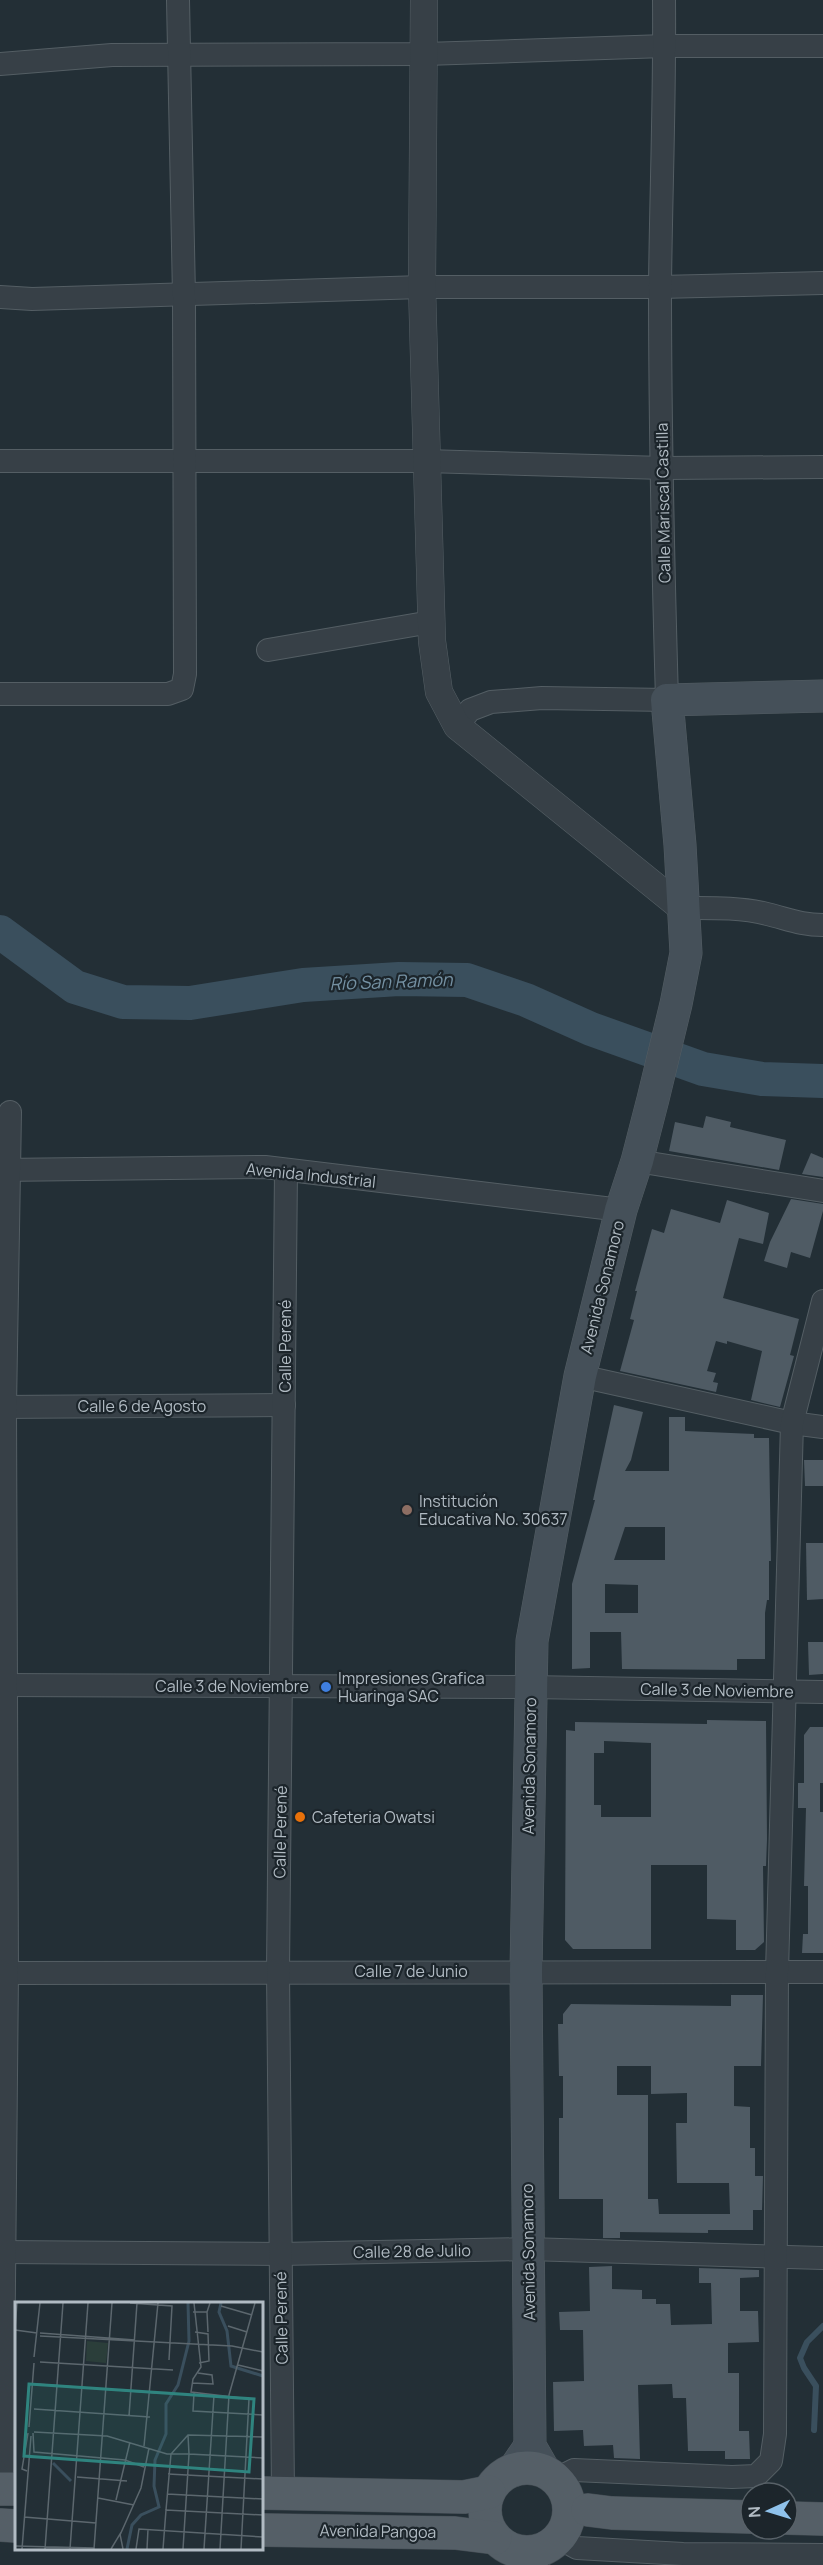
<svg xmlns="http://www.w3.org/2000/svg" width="823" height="2565" font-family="Manrope,sans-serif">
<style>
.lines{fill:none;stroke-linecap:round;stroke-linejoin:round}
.stream{stroke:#3a4f5d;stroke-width:6}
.river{stroke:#3a4f5d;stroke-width:34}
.building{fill:#4f5b64;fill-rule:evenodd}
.minor-casing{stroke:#545e64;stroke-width:24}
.tertiary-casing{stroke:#545e64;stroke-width:28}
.secondary-casing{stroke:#545e64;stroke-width:33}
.primary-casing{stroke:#434c53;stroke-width:34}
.minor{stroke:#374047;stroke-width:22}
.tertiary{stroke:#374047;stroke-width:27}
.secondary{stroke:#455059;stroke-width:32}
.primary{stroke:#555f67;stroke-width:33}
.education-dot{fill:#8d6e63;stroke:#1c252b;stroke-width:2}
.shop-dot{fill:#3f7fe0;stroke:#1c252b;stroke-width:2}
.food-dot{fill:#e8710a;stroke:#1c252b;stroke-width:2}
.labels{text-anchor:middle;stroke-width:4.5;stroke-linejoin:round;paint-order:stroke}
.street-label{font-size:16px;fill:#b1bbc3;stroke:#1c252b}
.poi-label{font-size:16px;fill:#b1bbc3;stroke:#1c252b;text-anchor:start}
.water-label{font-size:18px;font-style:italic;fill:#7591a3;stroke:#1c252b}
.inset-river{fill:none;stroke:#3a4f5d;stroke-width:3}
.inset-road{fill:none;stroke:#5c676e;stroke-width:1.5}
.view{fill:#2f847f;fill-opacity:0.15;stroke:#2f847f;stroke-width:3}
.inset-edge{fill:none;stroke:#b1bbc3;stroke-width:3}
</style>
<rect width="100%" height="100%" fill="#232f36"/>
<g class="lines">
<polyline class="stream" points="814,2430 816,2386 804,2368 800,2358 807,2342 823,2326"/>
<polyline class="river" points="0,932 75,987 123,1002 190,1003 303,985 399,979 467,980 526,1000 591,1029 703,1069 762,1079 823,1081"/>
</g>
<g class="building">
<polygon points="706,1116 731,1122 730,1127 786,1140 779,1170 669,1151 675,1122 703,1128"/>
<polygon points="811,1153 823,1158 823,1177 802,1174"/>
<polygon points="791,1199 823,1204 823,1211 810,1258 791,1252 787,1268 764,1261 770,1242"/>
<polygon points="727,1200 769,1213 763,1244 739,1238 723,1298 799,1319 790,1355 794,1356 780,1407 751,1400 762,1351 727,1341 727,1344 716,1341 707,1371 716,1373 713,1382 718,1383 716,1392 620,1371 634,1320 630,1319 637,1291 635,1291 652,1229 664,1233 671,1209 720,1223"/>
<path d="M614,1405l29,7 -12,48 -6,11h44v-54h16v14l69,3v4h15l2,123h-2v39h-2l-2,13v46h-28v11l-115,-1 -1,-37h-31v36l-18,1v-85l23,-84h-2zM625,1527h40v33h-51zM605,1584l33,1v28h-33z"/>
<polygon points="804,1460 823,1460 823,1486 805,1486"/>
<polygon points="806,1543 823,1543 823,1599 807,1600"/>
<polygon points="808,1642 823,1642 823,1674 809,1675"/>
<path d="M707,1720l59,1 1,118 -1,27h-3l1,76 -9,8h-19v-30l-29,-1v-54h-56v84h-78l-8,-9 1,-210 9,1v-9l132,2zM604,1741l47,2v74h-50v-12h-7v-52h10z"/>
<polygon points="810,1727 823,1727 823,1783 820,1783 820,1812 823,1812 823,1953 802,1953 803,1934 808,1934 808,1886 804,1886 806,1808 798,1808 798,1783 804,1783 804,1735"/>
<path d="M731,1995h32l-2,71h-27v40l16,1v41h5v28h8l-1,34h-9v20h-45v3l-88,-1v6h-17v-39h-44v-81h4v-42h-4l-1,-52h5v-10l8,-10 160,2zM617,2066h34v28l36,-1v30h-11l1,60h52l1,31h-71l-1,-15h-10v-104h-31z"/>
<polygon points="612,2266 612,2289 642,2290 642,2299 656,2299 656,2304 670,2304 671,2325 712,2324 711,2283 699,2283 699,2268 759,2270 759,2277 740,2278 740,2311 758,2311 759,2342 728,2343 728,2373 739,2373 739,2431 749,2431 750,2459 725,2459 725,2451 688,2451 686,2398 673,2398 672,2384 638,2385 640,2459 614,2458 613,2445 584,2446 583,2430 554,2431 553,2382 584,2381 583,2330 560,2330 559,2312 590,2311 589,2267"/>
</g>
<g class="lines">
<defs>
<g id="minor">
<polyline points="0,64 112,55 425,54 665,46 823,46"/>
<polyline points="0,297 32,299 422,287 660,287 823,283"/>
<polyline points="0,461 426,461 663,468 823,467"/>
<polyline points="268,650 431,622"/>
<polyline points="0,694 168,694 182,689 185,674 184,296 178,0"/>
<path d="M457,726l13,-16 21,-8 51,-4 125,2c-4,-138 -7,-276 -7,-414 1,-95 5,-191 4,-286"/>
<path d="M682,908c28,0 58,-1 85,6 21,5 34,11 56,11"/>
<polyline points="637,1161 823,1191"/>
<polyline points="0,1170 265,1167 621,1210"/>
<polyline points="580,1376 792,1423 823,1427"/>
<polyline points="0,1407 284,1405"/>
<polyline points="0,1685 530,1687 823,1692"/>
<polyline points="0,1973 823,1972"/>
<polyline points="0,2252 281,2254 528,2249 823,2258"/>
<polyline points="556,2479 574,2470 732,2477 756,2476 771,2461 775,2434 777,1972 792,1423 823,1301"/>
<polyline points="2,2489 7,1973 5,1407 10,1112"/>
<polyline points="283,2494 278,1971 286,1171"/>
<polyline points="559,2538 577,2548 683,2554 823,2555"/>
<polyline points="513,2550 520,2565"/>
<polyline points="535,2565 548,2547"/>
</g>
<polyline id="tertiary" points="424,0 422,287 432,641 439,692 457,726 682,908"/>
<g id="secondary">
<polyline points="513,2471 530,2446"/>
<polyline points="545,2472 530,2446 526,1971 532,1641 580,1376 621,1210 637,1161 653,1099 676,1004 686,953 680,845 667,700 823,696"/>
</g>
<g id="primary">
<circle cx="527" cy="2510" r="42"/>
<polyline points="0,2489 16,2489"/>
<polyline points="261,2493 464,2497 489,2492"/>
<polyline points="588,2510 612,2513 751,2517"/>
<polyline points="787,2518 823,2519"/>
<polyline points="0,2525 16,2526"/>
<polyline points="261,2530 455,2533 495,2538"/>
</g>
</defs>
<use href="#minor" class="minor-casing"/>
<use href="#tertiary" class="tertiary-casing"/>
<use href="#secondary" class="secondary-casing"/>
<use href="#primary" class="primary-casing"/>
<use href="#minor" class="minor"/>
<use href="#tertiary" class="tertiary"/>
<use href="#secondary" class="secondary"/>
<use href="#primary" class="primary"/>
</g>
<circle class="education-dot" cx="407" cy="1510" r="6"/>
<circle class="shop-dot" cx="326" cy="1687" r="6"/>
<circle class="food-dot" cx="300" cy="1817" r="6"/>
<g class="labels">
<g class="street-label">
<text transform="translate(663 503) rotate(-91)" y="6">Calle Mariscal Castilla</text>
<text transform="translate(311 1175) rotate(6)" y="6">Avenida Industrial</text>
<text transform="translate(602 1287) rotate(-76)" y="6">Avenida Sonamoro</text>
<text transform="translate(285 1346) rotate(-90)" y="6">Calle Perené</text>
<text x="142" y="1412">Calle 6 de Agosto</text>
<text x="232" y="1692">Calle 3 de Noviembre</text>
<text transform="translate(717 1690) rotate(1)" y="6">Calle 3 de Noviembre</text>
<text transform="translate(529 1766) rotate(-89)" y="6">Avenida Sonamoro</text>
<text transform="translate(280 1832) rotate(-89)" y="6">Calle Perené</text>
<text x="411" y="1977">Calle 7 de Junio</text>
<text transform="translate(412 2251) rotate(-1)" y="6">Calle 28 de Julio</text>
<text transform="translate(528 2252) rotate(-91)" y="6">Avenida Sonamoro</text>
<text transform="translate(281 2318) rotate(-91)" y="6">Calle Perené</text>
<text transform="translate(378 2531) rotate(1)" y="6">Avenida Pangoa</text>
</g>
<g class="poi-label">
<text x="419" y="1507">Institución<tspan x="419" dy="18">Educativa No. 30637</tspan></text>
<text x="338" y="1684">Impresiones Grafica<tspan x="338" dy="18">Huaringa SAC</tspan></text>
<text x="312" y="1823">Cafeteria Owatsi</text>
</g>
<g class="water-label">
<text transform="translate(391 982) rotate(-2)" y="6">Río San Ramón</text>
</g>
</g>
<g transform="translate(15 2302)">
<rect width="248" height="248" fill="#232f36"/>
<path d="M72,39l21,2 -2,20 -20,-2z" fill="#2b3e3a"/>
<path class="inset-river" d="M206,1l-2,9 8,19 4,35 32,10M38,161l18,18M112,247l5,-24 9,-10 18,-8 -5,-21 1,-26 11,-26v-30l12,-19 11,-44 -1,-38"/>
<path class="inset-road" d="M115,1l42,3 -3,54M179,1l7,64 -8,12 -2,13 58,7 -8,150M206,4l31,9M178,10h14l3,-9M192,10l1,20M213,24l19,6M0,27l2,-26M0,28l22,3M180,30l13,2 1,27 -10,2M25,31l95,7M25,34l192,10 31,6M19,55l6,-54M25,60l133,8M223,63l25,6M177,81l21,1 -1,-9 -14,-2M21,82l121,9M179,91l-1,18 70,4M19,107l116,8M114,114l8,-113M14,125l5,-64M19,130l73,4 60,18h22l-6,95M18,131l1,19 91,8 19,7M173,133l1,19 74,4M129,144l14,-143M12,169l-5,-2 6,-36M153,172l95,5M62,175l50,4M152,192l96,5M83,196l36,7M101,198l14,-58M151,208l5,-56 17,-19 75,2M9,215l72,6M105,233l21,-47 8,-40M0,244l79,2M7,247l9,-113M30,247l18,-246M55,247l18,-246M79,247l18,-246M96,247l9,-15 3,15M121,247l3,-20 124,8M132,247l1,-20M148,247l3,-39 97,5M189,247l10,-154M205,247l9,-154 26,-92"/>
<path class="view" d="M14,82l225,15 -5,73 -225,-16z"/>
<rect width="248" height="248" class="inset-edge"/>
</g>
<g transform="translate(769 2511) rotate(266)"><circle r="28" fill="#1c252b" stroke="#586168" stroke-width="1.5"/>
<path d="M0-4.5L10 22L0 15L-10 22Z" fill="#8fc2eb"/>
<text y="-9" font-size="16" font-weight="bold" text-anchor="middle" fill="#b1bbc3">N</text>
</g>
</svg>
